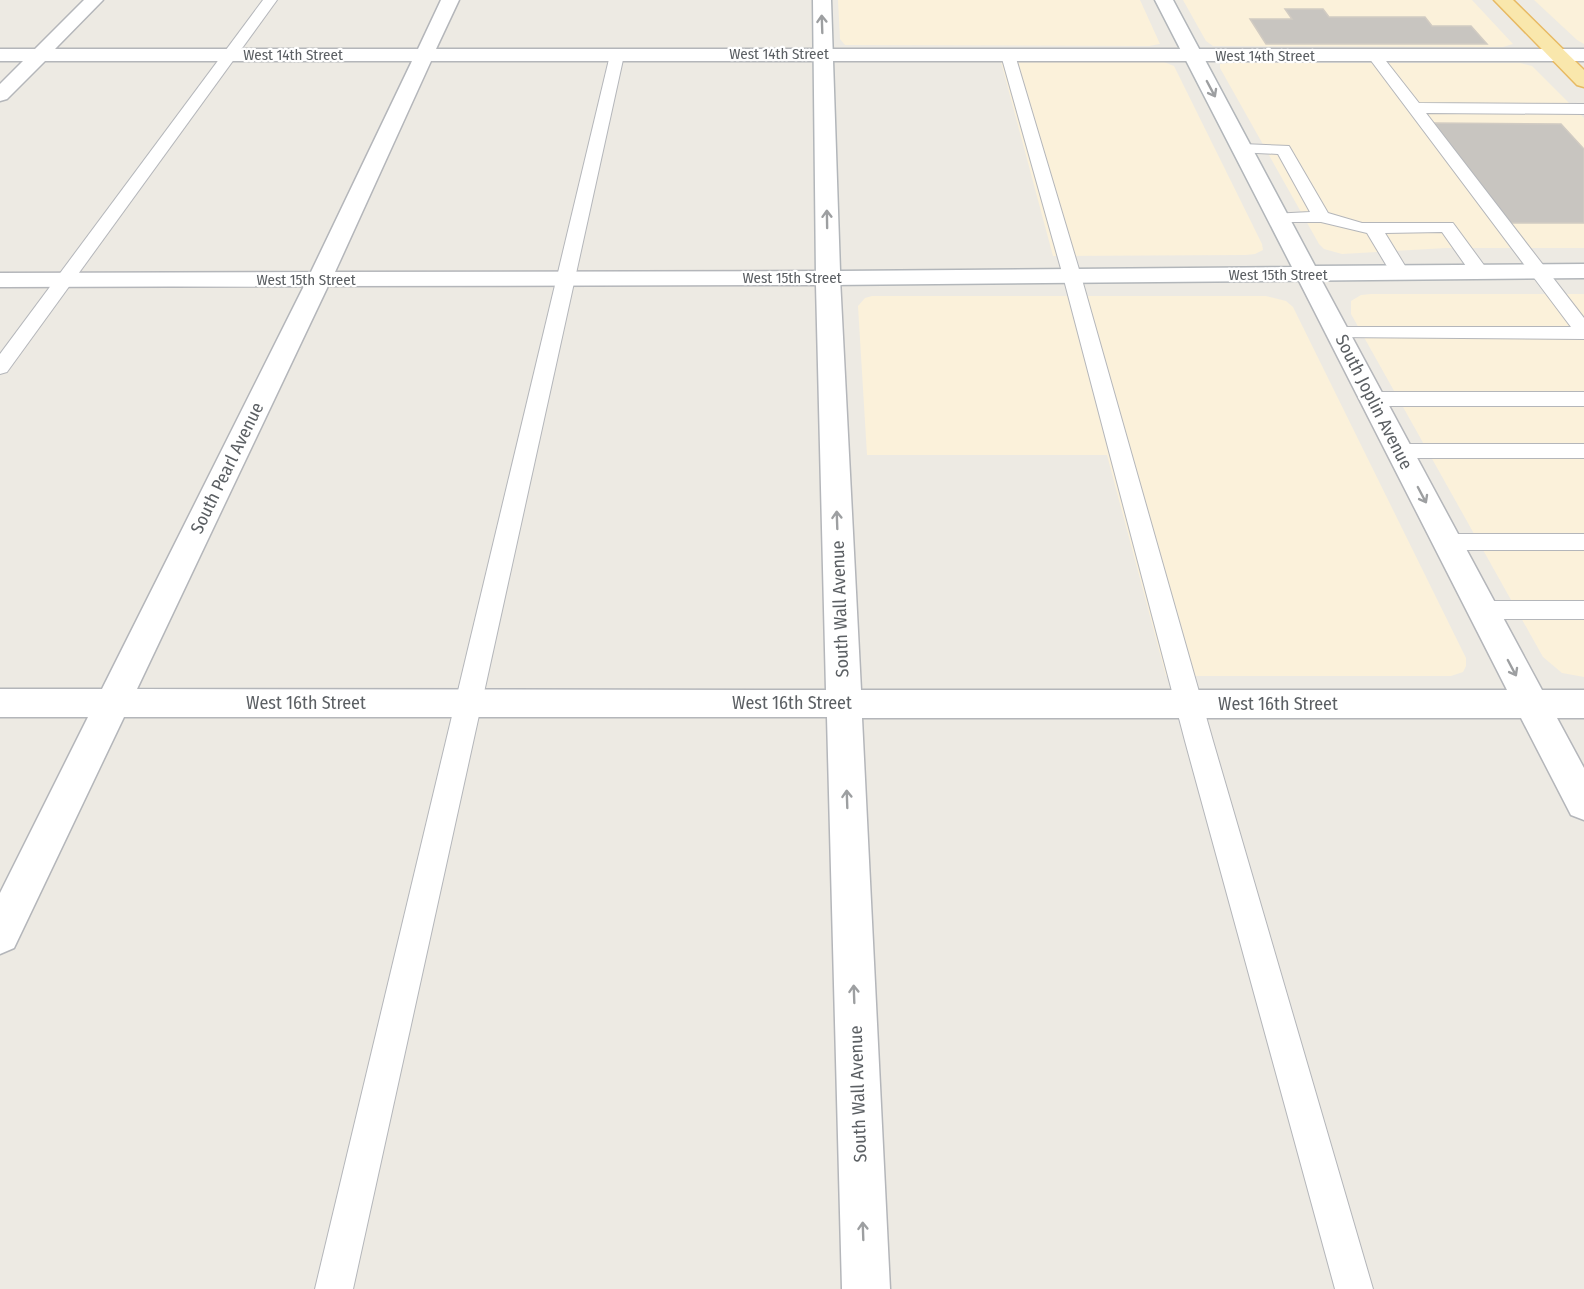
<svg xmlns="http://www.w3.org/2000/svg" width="1584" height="1289" font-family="'Fira Sans Condensed',sans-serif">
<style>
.commercial{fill:#fbf1da}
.building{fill:#c8c5c0;stroke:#d1cbc2;stroke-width:1.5}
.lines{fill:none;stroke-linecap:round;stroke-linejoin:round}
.lane-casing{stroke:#b4b6ba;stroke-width:2}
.street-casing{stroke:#b4b6ba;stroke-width:3}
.secondary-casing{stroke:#b2b6ba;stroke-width:3}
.primary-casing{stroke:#e7b962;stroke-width:3}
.lane{fill:#fff;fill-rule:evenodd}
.street{fill:#fff;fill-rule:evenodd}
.secondary{fill:#fff;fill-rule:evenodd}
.primary{fill:#f9e7ac;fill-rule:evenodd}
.oneway{stroke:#9d9fa1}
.labels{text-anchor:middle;stroke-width:4.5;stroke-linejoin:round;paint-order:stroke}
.far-street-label{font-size:15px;fill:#5b5f63;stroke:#fff}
.street-label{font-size:18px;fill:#5b5f63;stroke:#fff}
</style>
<rect width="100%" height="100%" fill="#edeae3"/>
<g class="commercial">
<polygon points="838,0 1140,0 1160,44 1149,46 845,45 840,39"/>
<polygon points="1183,0 1472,0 1513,44 1503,47 1213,46 1206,41"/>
<polygon points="1534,0 1584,0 1584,44 1577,40"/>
<polygon points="1001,62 1164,62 1174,66 1262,244 1263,250 1255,254 1246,255 1053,256"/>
<polygon points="1229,63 1520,63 1532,66 1584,118 1584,248 1446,248 1342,254 1324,249 1319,244 1220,68 1220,64"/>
<polygon points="1371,294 1584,294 1584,677 1562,673 1543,657 1351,314 1351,301 1361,295"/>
<polygon points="872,296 1266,296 1286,301 1293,307 1466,658 1466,666 1463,672 1451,676 1166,676 1107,455 867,455 858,306 865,298"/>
</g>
<g class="building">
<polygon points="1285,9 1323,9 1329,17 1425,17 1432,26 1471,26 1487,44 1266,44 1250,19 1292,19"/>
<polygon points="1432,123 1561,124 1584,149 1584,223 1506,223"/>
</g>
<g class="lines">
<defs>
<g id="lane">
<polygon points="263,0 277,0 7,372 0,374 0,354"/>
<polygon points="617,51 624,55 353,1289 315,1289 610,55"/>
<polygon points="1008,51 1015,55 1081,276 1213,741 1373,1289 1335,1289 1185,741 1063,276 1001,55"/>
<polygon points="1374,51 1379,52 1419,103 1584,104 1584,114 1426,113 1584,318 1584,339 1332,337 1329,333 1332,329 1339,327 1571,327 1369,58 1367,55 1369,52"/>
<polygon points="1242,144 1289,146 1328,213 1362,223 1453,223 1489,272 1487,276 1473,276 1442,232 1385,233 1410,274 1408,278 1394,278 1367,233 1321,222 1272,222 1269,218 1272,214 1310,212 1278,154 1236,152 1234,149"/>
<polygon points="1373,392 1584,392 1584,406 1373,406 1366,404 1363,399 1366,394"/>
<polygon points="1398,444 1584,444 1584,458 1398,458 1390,456 1387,451 1390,446"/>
<polygon points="1447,534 1584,534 1584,550 1447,550 1439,548 1435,542 1439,536"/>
<polygon points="1482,601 1584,601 1584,619 1482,619 1473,617 1470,610 1473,603"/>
</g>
<path id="street" d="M84,0h19l-48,49h363l23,-49h18l-23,49h1148v12h-1153l-96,211 493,-1 9,2 3,5 21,412h646l-211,-415 4,-5 8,-2 8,2 226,420h42v28h-27l27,50v52l-13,-5 -50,-97h-659l28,571h-48l-15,-572h-703l-110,231 -14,6v-61l88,-176h-88v-28h102l202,-403 -304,1v-14l311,-1 101,-211h-367l-38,38 -7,2v-17l23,-23h-23v-12h35zM816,285l10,405 -689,-1 191,-403z"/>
<polygon id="secondary" points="813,0 831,0 840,271 1292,267 1155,0 1173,0 1315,266 1584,264 1584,278 828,285 819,283 816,278"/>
<polygon id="primary" points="1494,0 1513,0 1584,70 1584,87 1577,85"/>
</defs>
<use href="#lane" class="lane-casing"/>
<use href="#street" class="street-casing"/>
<use href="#secondary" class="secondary-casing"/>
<use href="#primary" class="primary-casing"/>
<use href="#lane" class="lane"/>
<use href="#street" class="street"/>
<use href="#secondary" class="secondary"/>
<use href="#primary" class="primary"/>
</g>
<defs><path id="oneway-shaft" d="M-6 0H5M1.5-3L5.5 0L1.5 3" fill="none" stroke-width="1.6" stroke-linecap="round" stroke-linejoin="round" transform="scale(1.5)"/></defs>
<g class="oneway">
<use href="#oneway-shaft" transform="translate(822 24) rotate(-92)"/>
<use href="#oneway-shaft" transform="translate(1211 89) rotate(62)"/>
<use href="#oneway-shaft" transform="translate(827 219) rotate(-91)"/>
<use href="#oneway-shaft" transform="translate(1422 495) rotate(62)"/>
<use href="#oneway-shaft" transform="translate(837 520) rotate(-92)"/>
<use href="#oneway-shaft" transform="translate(1512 668) rotate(62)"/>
<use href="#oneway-shaft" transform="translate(847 799) rotate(-92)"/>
<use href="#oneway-shaft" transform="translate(854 994) rotate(-92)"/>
<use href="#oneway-shaft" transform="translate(863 1231) rotate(-92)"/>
</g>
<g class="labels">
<g class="far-street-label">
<text x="779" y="59">West 14th Street</text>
<text x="293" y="60">West 14th Street</text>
<text x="1265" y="61">West 14th Street</text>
<text x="1278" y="280">West 15th Street</text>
<text x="792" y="283">West 15th Street</text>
<text x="306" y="285">West 15th Street</text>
</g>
<g class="street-label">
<text transform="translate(1374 402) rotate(63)" y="6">South Joplin Avenue</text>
<text transform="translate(227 468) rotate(-64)" y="6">South Pearl Avenue</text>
<text transform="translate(840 609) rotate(-92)" y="6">South Wall Avenue</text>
<text x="306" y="709">West 16th Street</text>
<text x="792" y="709">West 16th Street</text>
<text x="1278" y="710">West 16th Street</text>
<text transform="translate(858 1094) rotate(-92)" y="6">South Wall Avenue</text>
</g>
</g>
</svg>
